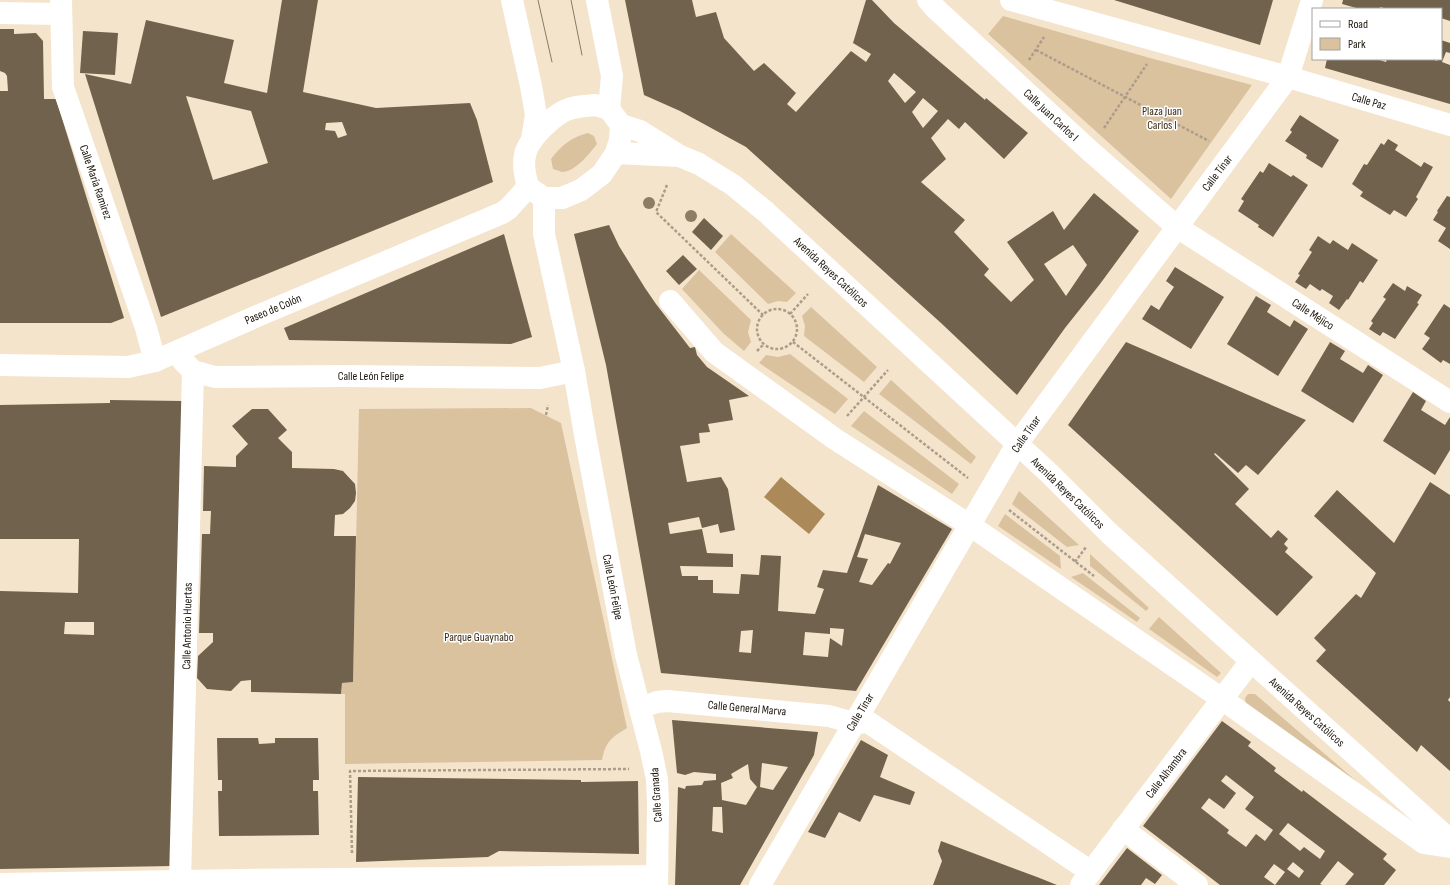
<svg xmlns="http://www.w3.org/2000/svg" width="1450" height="885" font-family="'Sofia Sans Condensed',sans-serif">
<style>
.green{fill:#dbc29f}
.water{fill:#ab8958}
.building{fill:#71624d;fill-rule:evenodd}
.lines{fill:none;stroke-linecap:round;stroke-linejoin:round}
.path{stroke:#ab9d8a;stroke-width:2.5;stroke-dasharray:3 2;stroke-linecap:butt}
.minor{stroke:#fff;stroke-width:22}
.tram{stroke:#867b6a;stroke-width:1}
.tree{fill:#8c7d65}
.labels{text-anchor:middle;stroke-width:3;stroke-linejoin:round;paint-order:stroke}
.street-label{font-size:12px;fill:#1c160d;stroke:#fff}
.park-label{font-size:12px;fill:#372811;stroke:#fff}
</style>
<rect width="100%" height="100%" fill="#f5e4cc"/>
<g class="green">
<polygon points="1003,16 1150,58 1252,85 1171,199 988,34"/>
<path d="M588,133l6,3 3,8c-7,9 -22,28 -35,28 -3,-1 -6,-2 -9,-3l-2,-10c10,-13 20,-22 37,-26z"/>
<polygon points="731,234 796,293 787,302 778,301 768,304 715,252"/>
<polygon points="699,270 751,320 748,332 751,342 744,351 723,333 682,289"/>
<polygon points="811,307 877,367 864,382 804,336 805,326 802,316"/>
<polygon points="790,354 848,399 835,414 759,363 766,355 778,357"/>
<polygon points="891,380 976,457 971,464 879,394"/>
<path d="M531,408l30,15 66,305c-16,10 -21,13 -25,32l-257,4v-70h-4l1,-11 11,-1 6,-273z"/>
<polygon points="864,411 959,484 952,494 851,426"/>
<polygon points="1019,491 1079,545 1067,547 1013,505 1012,504"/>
<polygon points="1005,514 1060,556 1061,569 998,526"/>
<polygon points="1090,554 1149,608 1146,611 1090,566"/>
<polygon points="1083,573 1140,618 1137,622 1071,577"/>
<polygon points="1159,617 1221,673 1217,677 1149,629"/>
<polygon points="1248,694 1255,694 1369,792 1246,706 1245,698"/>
</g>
<polygon class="water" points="781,477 825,514 809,534 764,497"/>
<g class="building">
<path d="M282,0h36l-15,92 73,16 94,-5 7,17 16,62 -332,135 -76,-243 46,10 15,-64 88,20 -10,43 43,10zM186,96l65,15 17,52 -55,17zM342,122l5,13 -9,3 -3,-7 -10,-1 1,-7z"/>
<path d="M625,0h67l4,17 20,-5 8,26 30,33 10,-8 32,30 -9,11 9,8 55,-61 15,11 5,-8 -18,-11 13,-43h6l22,23 91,77 1,-2 42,35 -24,26 -39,-37 -6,7 -11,-10 -17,19 15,21 -25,23 44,38 -11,12 35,37 -5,6 27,27 23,-22 -27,-38 46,-31 11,19 30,-37 45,38 -39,53 -35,44 -48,67 -76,-72 -195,-176 -66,-36 -36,-16zM894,73l22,19 -11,11 -17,-22zM923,98l15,13 -15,17 -11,-16zM1073,245l14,20 -21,31 -22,-32z"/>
<polygon points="1114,0 1273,0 1260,45"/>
<polygon points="1343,0 1450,0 1450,21 1441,18 1441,9 1388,9 1380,7 1380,9 1360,9 1342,4"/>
<polygon points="0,29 14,29 14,34 36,33 43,41 44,99 56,99 124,318 111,323 0,323 0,91 8,91 7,76 5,73 0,71"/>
<polygon points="83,31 118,33 115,75 80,73"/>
<polygon points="1441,40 1450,43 1450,53 1446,52 1442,62 1450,65 1450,104 1325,68 1327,59 1376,59 1386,62 1387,59 1432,59 1437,61 1438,59 1441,59"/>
<polygon points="1300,115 1339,140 1322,168 1306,158 1307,155 1285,141 1292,132 1290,130"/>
<polygon points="1388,139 1398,145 1395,150 1421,167 1424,162 1433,167 1416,197 1418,199 1406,217 1394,210 1390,215 1360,196 1363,192 1352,184 1364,164 1367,165 1381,143 1384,145"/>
<polygon points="1269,163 1291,177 1293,175 1308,185 1273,237 1258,227 1259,225 1238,211 1244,201 1241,199 1260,171 1263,173"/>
<polygon points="1447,196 1450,197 1450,249 1438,241 1446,228 1433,220 1438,212 1437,211"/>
<polygon points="704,218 723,236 711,250 692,232"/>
<path d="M609,225l10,21 26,42 11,16 34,44 5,-1 2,8 10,12 42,29 -20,4 4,20 -25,4 2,8 -11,1 1,10 -20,3 7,36 34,-5 7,12 7,41 -15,3 -2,-9 -16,4 -3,-11 -31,6 2,11 32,-5 5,24 26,1v13l-53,-1 2,10h16v4h15v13l26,1 2,-20 18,1 2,-20 20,1 -3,55 37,3 9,-25 -7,-2 6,-17 24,3 31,-88 74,44 -96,162 -195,-18 -55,-308 -32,-131zM865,534l36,9 -11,21 -2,-1 -16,22 -13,-3 9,-23 -11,-2zM830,628l14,1 -2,17 -12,-8 -2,19 -25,-2 2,-23 25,2zM753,630l-2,23 -12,-1 2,-21z"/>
<polygon points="504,234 532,337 511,344 289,340 284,328"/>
<polygon points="1318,236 1330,244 1333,240 1348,250 1352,243 1378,260 1363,283 1360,281 1348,300 1347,299 1339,310 1329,303 1333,296 1322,289 1320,291 1310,284 1306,289 1295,282 1300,275 1298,274 1312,252 1309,250"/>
<polygon points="683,255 697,269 679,285 666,271"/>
<polygon points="1175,267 1224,297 1191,349 1142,319 1151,305 1159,310 1167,297 1174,287 1166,281"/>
<polygon points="1393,283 1405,291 1407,286 1422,295 1417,303 1419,304 1395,339 1383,332 1380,336 1369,329 1373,323 1371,321 1386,299 1383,297"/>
<polygon points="1256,296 1271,305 1267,312 1290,327 1294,320 1308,329 1278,376 1227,344"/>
<polygon points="1444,304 1450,308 1450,364 1443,360 1441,363 1422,349 1430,338 1424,334"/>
<polygon points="1126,342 1306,420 1258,475 1246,465 1238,473 1215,453 1214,454 1249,489 1235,504 1271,538 1278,530 1288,539 1284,544 1288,548 1285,552 1313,577 1277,616 1068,425"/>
<polygon points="1330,342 1345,351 1340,359 1363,373 1368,365 1383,375 1353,423 1301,391"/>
<polygon points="1413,392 1426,401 1421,410 1445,425 1450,417 1450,450 1435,475 1383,441"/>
<path d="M110,400l72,1 -10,465 -172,3v-278l78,2 1,-54h-79v-134l110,-2zM65,622h29v13l-30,-1z"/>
<polygon points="252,409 268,409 287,430 278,438 292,452 292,468 334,469 343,471 355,484 356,493 355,501 350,508 343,514 335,515 334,536 356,536 353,682 342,683 341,694 251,692 251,680 241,681 231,691 207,689 197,678 198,656 213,642 213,633 199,633 202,534 210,534 211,511 203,511 204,466 236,467 236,456 248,444 232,426"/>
<polygon points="1430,482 1450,495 1450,697 1448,700 1450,702 1450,771 1421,745 1417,752 1316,661 1326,650 1314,638 1356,594 1361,598 1376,573 1314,516 1337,490 1394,543"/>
<path d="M672,720l146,12 -4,23 -74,130h-65l3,-98 7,2 1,-3 16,-1 2,-4 12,-1v-6l-22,-2 -9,3 -8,-2zM762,763l26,4 -15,23 -13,-3zM748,764l2,15 7,8 -11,18 -24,-5 -1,-17 12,-5 -2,-4zM713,807h9l1,26 -11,-2z"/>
<path d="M1222,721l29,21 -3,4 28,22 -2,3 28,21 1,-2 84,64 -4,5 13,11 -12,15h-39l9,-11 -16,-13 -18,23 2,1h-102l-77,-59zM1226,775l28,22 -9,12 28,21 -8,11 -9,-7 -10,13 -19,-14 2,-3 -28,-22 8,-10 15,11 12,-16 -15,-12zM1288,823l37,28 -5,8 -16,-12 -4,4 -21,-17zM1293,862l11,9 -5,7 -12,-9zM1274,864l11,8 -10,13 -11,-8z"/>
<polygon points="217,738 258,738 259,744 275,743 275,738 318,738 319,780 313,780 313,791 318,791 319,835 219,836 218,791 222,791 222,780 218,780"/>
<polygon points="861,740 888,755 880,777 915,792 910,805 874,795 860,822 839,812 825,838 808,832"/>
<polygon points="358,777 581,780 581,782 638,781 639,854 499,851 488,857 356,862"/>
<polygon points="941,841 1037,877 1057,885 933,885 942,861 938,851"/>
<polygon points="1127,848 1162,875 1155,884 1146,878 1141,885 1099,885"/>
</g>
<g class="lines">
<g class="path">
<polyline points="1036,50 1209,141"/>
<polyline points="1029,60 1044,37"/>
<polyline points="1104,128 1147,64"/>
<polyline points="667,185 656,212 763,315"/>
<circle cx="777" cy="329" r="20"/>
<polyline points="790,314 808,294"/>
<polyline points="793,342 968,478"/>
<polyline points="757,351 764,344"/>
<polyline points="546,415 548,405"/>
<polyline points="847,416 888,370"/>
<polyline points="1009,510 1094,576"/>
<polyline points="1075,562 1086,547"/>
<polyline points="352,853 350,771 629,769"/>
</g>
<g class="minor">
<polyline points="61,0 63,87 146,328 155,361"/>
<polyline points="512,0 531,86 536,115 532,140"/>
<polyline points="597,0 612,76 609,109"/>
<polyline points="928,0 936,9 1089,150 1177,227 1450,402"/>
<polyline points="1011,0 1288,77 1450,125"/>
<polyline points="0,13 61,14"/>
<path d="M595,105l14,4 12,16 -1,15 -4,13 -14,21 -21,16 -19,8h-18l-16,-11c-3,-12 -6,-24 -2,-36 5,-14 25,-33 38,-40 10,-5 20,-5 31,-6z"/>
<polyline points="621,125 640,131 680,156 699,164 733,185 766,212 1050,474 1109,533 1450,840"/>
<polyline points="616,153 679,156"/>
<polyline points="544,198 544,234 574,371 585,435 626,655 651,751 657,779 658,804 657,885"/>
<polyline points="670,301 714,352 835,439 971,526 1222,699 1424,843 1450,847"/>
<polyline points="183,361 193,371 215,377 344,376 540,378 574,371"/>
<polyline points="0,365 128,367 155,361 262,314 502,213 508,209 528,187"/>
<polyline points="640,708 657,702 667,701 829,716 854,723 868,722 1091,872"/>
<polyline points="1123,829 1197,885"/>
<polyline points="180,881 193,371"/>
<polyline points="0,884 240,880 657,876"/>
<polyline points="760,885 1017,444 1288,77 1312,0"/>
<polyline points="1081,885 1251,661"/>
</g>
<g class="tram">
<polyline points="538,0 552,62"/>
<polyline points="571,0 582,55"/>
</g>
</g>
<g class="tree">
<circle cx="649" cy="203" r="6"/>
<circle cx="691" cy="216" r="6"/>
</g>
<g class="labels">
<g class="street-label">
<text transform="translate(1369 101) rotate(16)" y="4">Calle Paz</text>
<text transform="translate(1051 115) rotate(43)" y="4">Calle Juan Carlos I</text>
<text transform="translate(1217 173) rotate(-53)" y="4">Calle Tínar</text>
<text transform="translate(96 182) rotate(71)" y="4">Calle María Ramirez</text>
<text transform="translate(831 272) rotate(43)" y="4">Avenida Reyes Católicos</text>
<text transform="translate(273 309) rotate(-23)" y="4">Paseo de Colón</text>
<text transform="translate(1313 314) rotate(33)" y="4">Calle Méjico</text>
<text x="371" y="380">Calle León Felipe</text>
<text transform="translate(1026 434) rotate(-55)" y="4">Calle Tínar</text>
<text transform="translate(1068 493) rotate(44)" y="4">Avenida Reyes Católicos</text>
<text transform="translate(613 587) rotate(79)" y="4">Calle León Felipe</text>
<text transform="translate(187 626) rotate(-89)" y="4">Calle Antonio Huertas</text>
<text transform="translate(747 708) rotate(5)" y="4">Calle General Marva</text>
<text transform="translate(860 712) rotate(-59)" y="4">Calle Tínar</text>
<text transform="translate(1307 712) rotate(42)" y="4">Avenida Reyes Católicos</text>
<text transform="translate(1166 773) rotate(-53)" y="4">Calle Alhambra</text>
<text transform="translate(656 795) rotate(-94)" y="4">Calle Granada</text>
</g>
<g class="park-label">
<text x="1162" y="115">Plaza Juan<tspan x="1162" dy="14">Carlos I</tspan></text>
<text x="479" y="641">Parque Guaynabo</text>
</g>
</g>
<rect x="1312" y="8" width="130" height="52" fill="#ffffff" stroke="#a4a29e"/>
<rect x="1320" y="21" width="20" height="6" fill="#ffffff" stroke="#a4a29e"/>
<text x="1348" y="28" font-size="12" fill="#1c160d">Road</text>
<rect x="1320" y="38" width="20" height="12" fill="#dbc29f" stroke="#a4a29e"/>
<text x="1348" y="48" font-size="12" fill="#1c160d">Park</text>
</svg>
